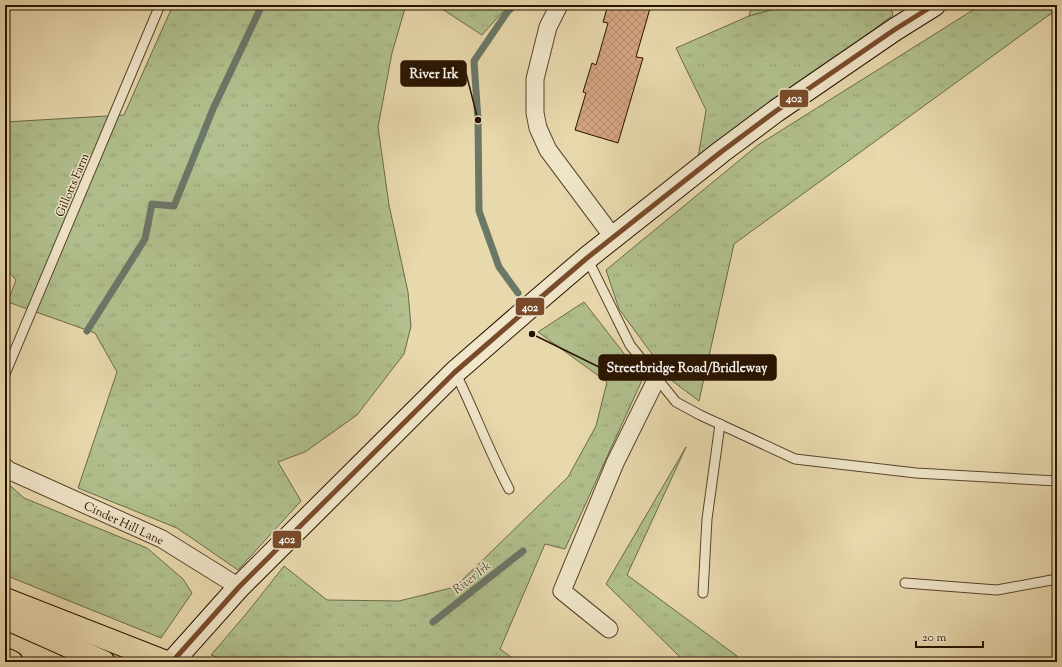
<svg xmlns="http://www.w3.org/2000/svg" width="1062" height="667" font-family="'Sorts Mill Goudy',serif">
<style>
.grass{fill:url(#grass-tufts);stroke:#6c6a47}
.park{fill:#b1c08e;stroke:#6c6a47}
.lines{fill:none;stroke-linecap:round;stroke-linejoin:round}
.stream{stroke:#6b7767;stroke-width:7}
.building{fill:url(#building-cross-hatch);stroke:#281300}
.service-casing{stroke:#58442b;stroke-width:11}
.minor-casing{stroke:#58442b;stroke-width:19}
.secondary-casing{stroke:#281300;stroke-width:24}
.motorway-casing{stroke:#281300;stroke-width:24}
.service{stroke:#f0e6ca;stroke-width:9}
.minor{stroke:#f0e6ca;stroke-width:17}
.secondary{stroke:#f0e6ca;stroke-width:22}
.motorway{stroke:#e8d9ad;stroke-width:22}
.bus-1-casing{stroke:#f0e6ca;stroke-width:8}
.bus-1{stroke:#7a4b2a;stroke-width:5}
.labels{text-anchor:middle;stroke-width:3;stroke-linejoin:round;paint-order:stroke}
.street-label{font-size:12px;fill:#281300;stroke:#f0e6ca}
.water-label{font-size:13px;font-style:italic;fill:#4f4d3c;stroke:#f0e6ca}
.leader{fill:none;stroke:#281300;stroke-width:1.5}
.callout-dot{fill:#281300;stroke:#f0e6ca;stroke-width:1.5}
.callout{fill:#281300;stroke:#281300;stroke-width:1.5}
.callout-label{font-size:13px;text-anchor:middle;font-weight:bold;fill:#fff}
.line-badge{stroke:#f0e6ca;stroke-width:1.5}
.badge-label{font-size:11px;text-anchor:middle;font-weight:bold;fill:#fff}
</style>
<defs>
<pattern id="grass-tufts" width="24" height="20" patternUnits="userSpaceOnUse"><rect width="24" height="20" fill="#b1c08e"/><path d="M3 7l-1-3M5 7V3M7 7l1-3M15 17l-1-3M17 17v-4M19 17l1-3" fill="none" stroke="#98a479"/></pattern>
<pattern id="building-cross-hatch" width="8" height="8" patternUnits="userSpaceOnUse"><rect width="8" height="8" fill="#d4a482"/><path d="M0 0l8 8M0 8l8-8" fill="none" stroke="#b68c6e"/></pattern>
</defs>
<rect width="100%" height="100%" fill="#e8d9ad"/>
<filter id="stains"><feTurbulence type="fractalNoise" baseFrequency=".005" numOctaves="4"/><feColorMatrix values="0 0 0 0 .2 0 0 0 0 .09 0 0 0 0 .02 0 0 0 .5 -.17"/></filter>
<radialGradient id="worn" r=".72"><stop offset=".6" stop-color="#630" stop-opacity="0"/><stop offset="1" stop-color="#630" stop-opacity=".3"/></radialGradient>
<g class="grass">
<polygon points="173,5 406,5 392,53 378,127 389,205 408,292 411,326 404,354 357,415 305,452 278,462 301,501 238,570 177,528 78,488 117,372 95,333 8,302 16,280 5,268 5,122 124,115"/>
<polygon points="436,5 509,5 482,35"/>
<polygon points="788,5 890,5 893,15 697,164 706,110 676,48 749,16"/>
<polygon points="981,5 1057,5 1057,11 1049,15 734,244 699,401 671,380 619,309 606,270 758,145"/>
<polygon points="584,302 643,378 565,549 545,544 500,649 518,662 232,662 211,655 246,614 284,566 327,600 399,601 455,587 568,477 596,426 607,382 538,332"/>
<polygon points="686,447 627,575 737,656 737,662 685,662 606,584"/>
<polygon points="5,481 24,498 147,548 183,579 192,593 161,638 5,575"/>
</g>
<polygon class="park" points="752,5 788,5 749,16"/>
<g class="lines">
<g class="stream">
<polyline points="515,5 508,11 474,61 478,120 479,211 499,267 518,293"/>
<polyline points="87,331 145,239 152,204 174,206 213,109 262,5"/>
<polyline points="433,622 523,551"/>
</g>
</g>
<polygon class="building" points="608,5 651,5 636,57 643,58 618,143 575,130 586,93 583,92 592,63 596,65 608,23 603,22"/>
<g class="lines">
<defs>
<g id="service">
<polyline points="587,258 630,345 676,402 700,415 795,459 916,473 1057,481"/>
<path d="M455,372c19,38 34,79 54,117"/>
<polyline points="5,374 160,5"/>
<polyline points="905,583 997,590 1057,579"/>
<polyline points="703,593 707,519 720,424"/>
</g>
<g id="minor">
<polyline points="559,5 548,27 535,79 535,113 538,128 548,150 613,237"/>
<polyline points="5,467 8,470 162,539 239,587"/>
<polyline points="609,629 562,591 615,463 657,378"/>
</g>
<polyline id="secondary" points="172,662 239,587 455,372 539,299 587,258 721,152 776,111 894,30 934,5"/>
<g id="motorway">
<polyline points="5,599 166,662"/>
<polyline points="5,618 104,662"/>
<polyline points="5,659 12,662"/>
</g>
</defs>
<use href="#service" class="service-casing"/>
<use href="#minor" class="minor-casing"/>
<use href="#secondary" class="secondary-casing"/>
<use href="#motorway" class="motorway-casing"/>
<use href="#service" class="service"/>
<use href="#minor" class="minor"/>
<use href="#secondary" class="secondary"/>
<use href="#motorway" class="motorway"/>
<defs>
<polyline id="bus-1" points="172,662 239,587 455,372 539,299 587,258 721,152 776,111 894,30 934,5"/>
</defs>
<use href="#bus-1" class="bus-1-casing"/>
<use href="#bus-1" class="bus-1"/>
</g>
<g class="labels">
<g class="street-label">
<text transform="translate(72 185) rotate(-67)" y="4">Gillotts Farm</text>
<text transform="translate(124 523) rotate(25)" y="4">Cinder Hill Lane</text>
</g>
<g class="water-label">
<text transform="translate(471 577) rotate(-38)" y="5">River Irk</text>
</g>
</g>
<path class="leader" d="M478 120L466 73M532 334L599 367"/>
<g class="callout-dot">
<circle cx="478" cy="120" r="4"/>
<circle cx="532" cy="334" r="4"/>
</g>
<g class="callout">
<rect x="401" y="61" width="65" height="25" rx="4"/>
<rect x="599" y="355" width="177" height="25" rx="4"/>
</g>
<g class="callout-label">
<text x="434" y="78">River Irk</text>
<text x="687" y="372">Streetbridge Road/Bridleway</text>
</g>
<g class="line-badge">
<rect x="779" y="89" width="30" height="19" rx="4" fill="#7a4b2a"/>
<rect x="515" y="297" width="30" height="19" rx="4" fill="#7a4b2a"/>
<rect x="272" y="530" width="30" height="19" rx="4" fill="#7a4b2a"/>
</g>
<g class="badge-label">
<text x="794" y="102">402</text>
<text x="530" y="311">402</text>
<text x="287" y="543">402</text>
</g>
<rect width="1062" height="667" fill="none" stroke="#e8d9ad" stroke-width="20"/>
<rect x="6" y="6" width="1050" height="655" fill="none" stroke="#281300" stroke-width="2"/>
<rect x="10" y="10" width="1042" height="647" fill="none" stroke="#281300"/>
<path d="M916 641v6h67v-6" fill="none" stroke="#281300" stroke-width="2"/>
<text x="922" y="641" font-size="12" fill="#281300" stroke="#f0e6ca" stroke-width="3" paint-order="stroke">20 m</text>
<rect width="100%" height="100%" filter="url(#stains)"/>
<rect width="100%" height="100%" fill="url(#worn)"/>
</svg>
